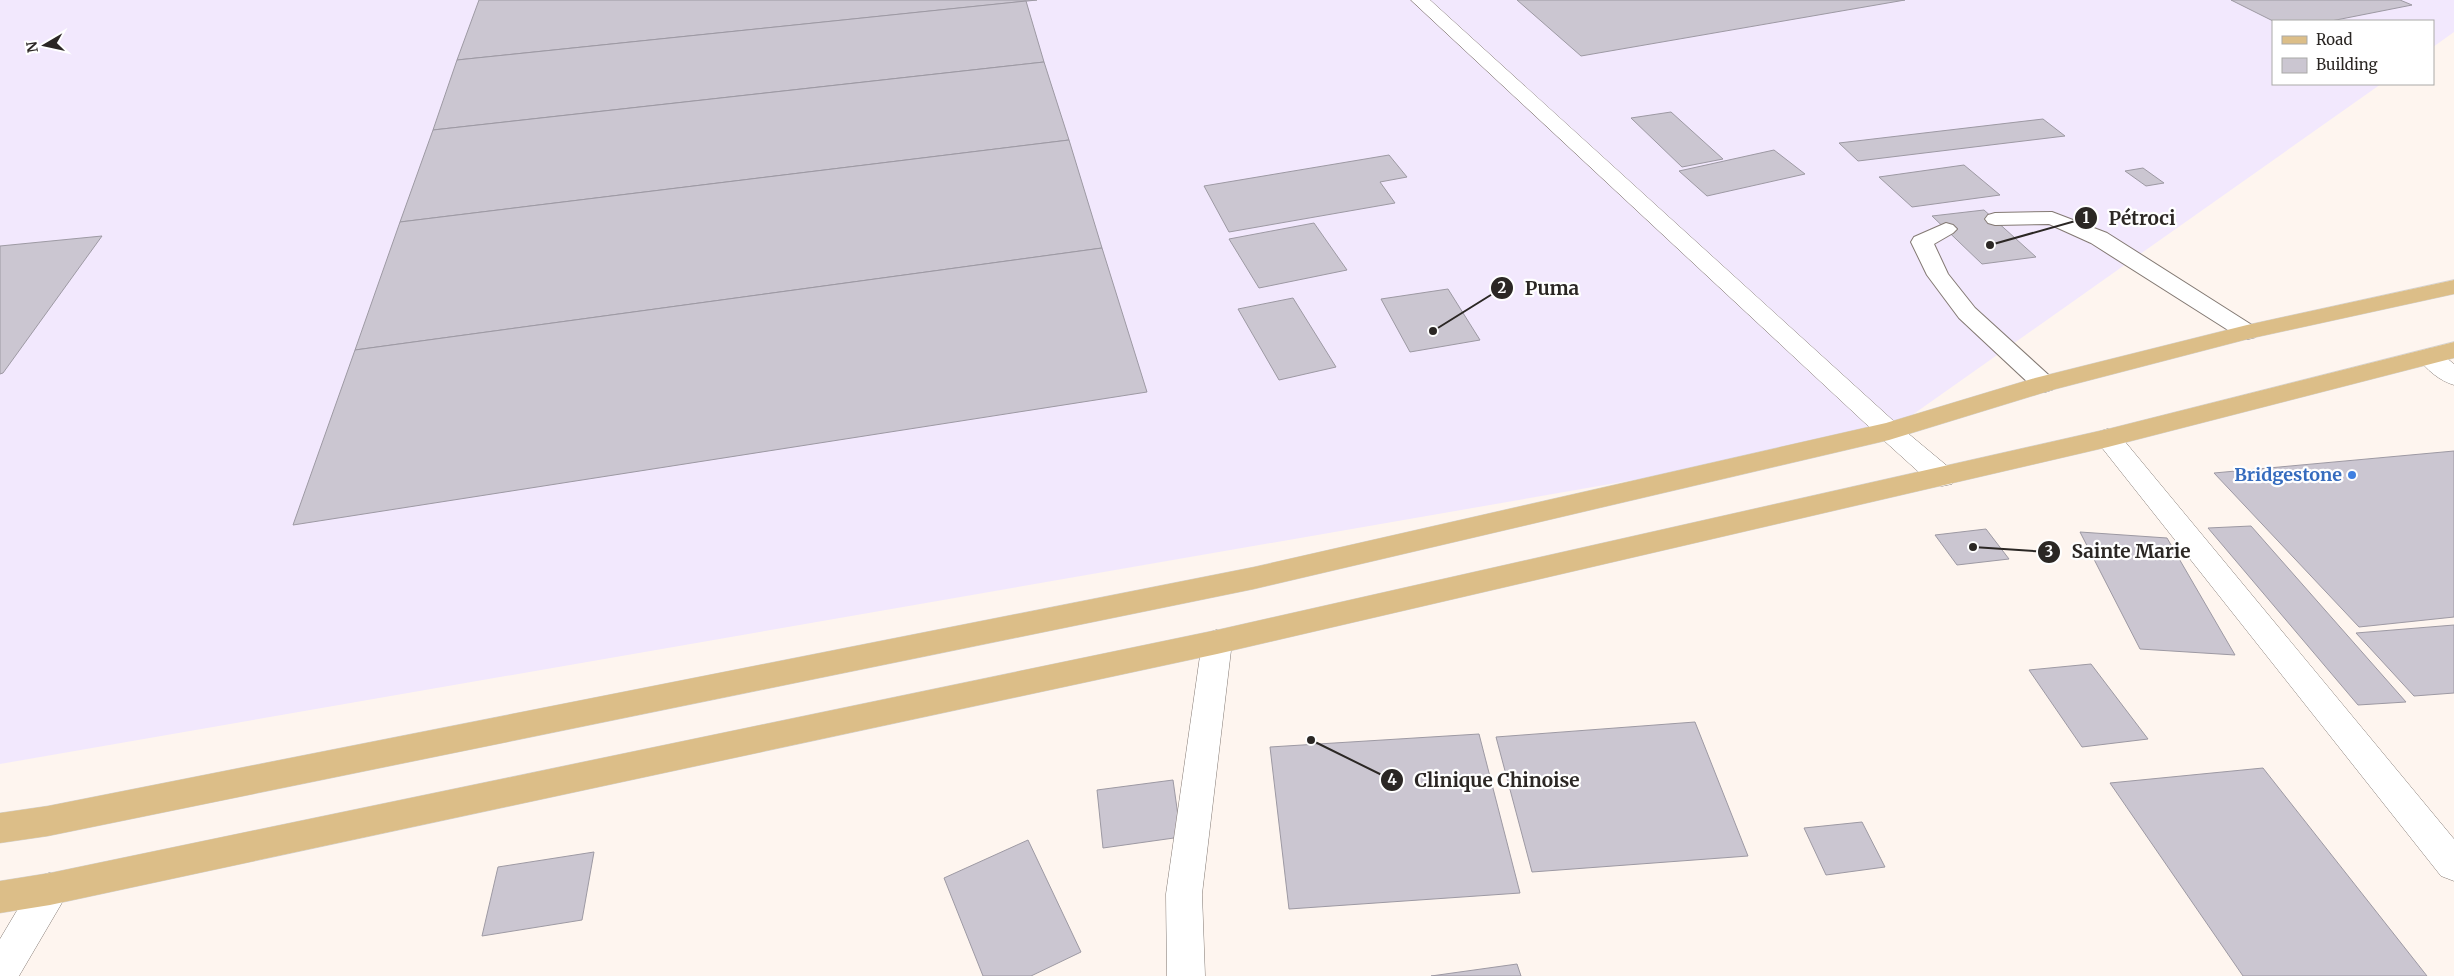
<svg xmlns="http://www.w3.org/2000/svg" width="2454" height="976" font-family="Merriweather,serif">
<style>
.industrial{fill:#f2e8fd}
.building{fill:#cbc6d1;stroke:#9d99a3}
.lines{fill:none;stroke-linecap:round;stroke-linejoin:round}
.service-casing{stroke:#837973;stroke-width:2}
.minor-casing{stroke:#837973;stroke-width:1}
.primary-casing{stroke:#d5d4d3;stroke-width:1}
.service{fill:#fff;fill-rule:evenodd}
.minor{fill:#fff;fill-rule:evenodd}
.primary{fill:#dcbe88;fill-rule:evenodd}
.shop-dot{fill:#3f7fe0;stroke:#fff;stroke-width:2}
.labels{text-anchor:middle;stroke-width:4.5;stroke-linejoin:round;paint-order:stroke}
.shop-label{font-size:18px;font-weight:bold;fill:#366cbe;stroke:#fff;text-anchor:end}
.leader{fill:none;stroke:#2b2724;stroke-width:2}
.callout-dot{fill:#2b2724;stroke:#fff;stroke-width:2}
.mark-label{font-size:15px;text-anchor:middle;font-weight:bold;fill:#fff}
.callout-label{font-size:19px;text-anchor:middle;font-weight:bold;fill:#2b2724;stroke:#fff;stroke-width:4.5;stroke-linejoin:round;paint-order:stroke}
</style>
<rect width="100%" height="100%" fill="#fef5ef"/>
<polygon class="industrial" points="0,0 2454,0 2454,32 2433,47 2433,21 2273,21 2273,84 2381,84 1881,437 0,764"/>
<g class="building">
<polygon points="479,0 1037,0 457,60"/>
<polygon points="1517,0 1905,0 1581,56"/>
<polygon points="2231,0 2400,0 2412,5 2331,21 2273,21"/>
<polygon points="1026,1 1044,62 433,130 457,60"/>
<polygon points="1044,62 1069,140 400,222 433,130"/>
<polygon points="1671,112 1723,159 1682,167 1631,118"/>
<polygon points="2043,119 2065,136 1858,161 1839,143"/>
<polygon points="1069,140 1102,248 355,350 400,222"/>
<polygon points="1774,150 1805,174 1707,196 1679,171"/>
<polygon points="1389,155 1407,177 1380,182 1395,203 1229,232 1204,186"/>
<polygon points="1964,165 2000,195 1912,207 1879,177"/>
<polygon points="2143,168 2164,183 2146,186 2125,171"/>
<polygon points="1984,210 2036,257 1982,264 1932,216"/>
<polygon points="1314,223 1347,270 1259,288 1229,239"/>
<polygon points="102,236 3,373 0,374 0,246"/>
<polygon points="1102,248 1147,392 293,525 355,350"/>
<polygon points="1448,289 1480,340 1410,352 1381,299"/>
<polygon points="1293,298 1336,367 1279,380 1238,309"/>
<polygon points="2454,451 2454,617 2359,627 2214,473"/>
<polygon points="2251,526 2406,702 2358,705 2208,528"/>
<polygon points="1986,529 2009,559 1957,565 1935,535"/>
<polygon points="2080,532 2167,538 2235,655 2140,649"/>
<polygon points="2454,625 2454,693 2414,696 2356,633"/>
<polygon points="2091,664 2148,739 2082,747 2029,670"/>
<polygon points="1695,722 1748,856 1532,872 1496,737"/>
<polygon points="1479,734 1520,893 1289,909 1270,747"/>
<polygon points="2263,768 2427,976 2243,976 2110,783"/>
<polygon points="1173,780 1181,837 1103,848 1097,790"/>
<polygon points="1862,822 1885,867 1826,875 1804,828"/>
<polygon points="1028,840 1081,952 1031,976 983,976 944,878"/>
<polygon points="594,852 582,920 482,936 498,867"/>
<polygon points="1517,964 1521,976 1431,976"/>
</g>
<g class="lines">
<defs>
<g id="service">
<polygon points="2052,212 2107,233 2255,327 2259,332 2255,337 2247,339 2239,337 2091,243 2049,224 1995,225 1988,223 1985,219 1988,215 1995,213"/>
<polygon points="1946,223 1953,225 1957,229 1953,233 1934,244 1948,274 1975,308 2053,379 2056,384 2053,389 2044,392 2035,389 1959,318 1927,275 1911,242 1914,237"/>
</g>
<g id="minor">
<polygon points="1411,0 1430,0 1898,425 1952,470 1956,477 1952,484 1942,486 1932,484 1880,437"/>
<path d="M2430,349l9,3 15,12v21c-14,-4 -29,-16 -36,-28l3,-5z"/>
<polygon points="2108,429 2117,432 2454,839 2454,881 2441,876 2099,444 2095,438 2099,432"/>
<polygon points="1217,630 1228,634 1232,642 1202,894 1205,976 1167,976 1166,894 1202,642 1206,634"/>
<polygon points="50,873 63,877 68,889 63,901 19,976 0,976 0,939 37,877"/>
</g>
<g id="primary">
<polygon points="2454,280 2454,294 2248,339 2052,390 1889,440 1254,589 48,836 0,843 0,813 48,806 1254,567 1886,423 2035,378 2247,325"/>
<polygon points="2454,342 2454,358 2108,447 1217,654 50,905 0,913 0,881 50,873 1217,630 2108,429"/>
</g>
</defs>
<use href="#service" class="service-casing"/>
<use href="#minor" class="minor-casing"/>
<use href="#primary" class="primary-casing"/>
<use href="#service" class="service"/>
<use href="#minor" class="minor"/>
<use href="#primary" class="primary"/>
</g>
<circle class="shop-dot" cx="2352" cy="475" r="5"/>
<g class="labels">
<g class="shop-label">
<text x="2342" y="481">Bridgestone</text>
</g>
</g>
<path class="leader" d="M1990 245L2086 218M1433 331L1502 288M1973 547L2049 552M1311 740L1392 780"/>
<g class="callout-dot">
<circle cx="1990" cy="245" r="5"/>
<circle cx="1433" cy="331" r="5"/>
<circle cx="1973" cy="547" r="5"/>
<circle cx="1311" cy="740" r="5"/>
<circle cx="2086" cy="218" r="12"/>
<circle cx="1502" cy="288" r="12"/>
<circle cx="2049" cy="552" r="12"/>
<circle cx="1392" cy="780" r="12"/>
</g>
<g class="mark-label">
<text x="2086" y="223">1</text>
<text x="1502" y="293">2</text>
<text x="2049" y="557">3</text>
<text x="1392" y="785">4</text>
</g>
<g class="callout-label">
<text x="2142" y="225">Pétroci</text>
<text x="1552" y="295">Puma</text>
<text x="2131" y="558">Sainte Marie</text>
<text x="1497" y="787">Clinique Chinoise</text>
</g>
<rect x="2272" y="20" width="162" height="65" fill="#ffffff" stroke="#aaa9a7"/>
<rect x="2282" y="36" width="25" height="8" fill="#dcbe88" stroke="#aaa9a7"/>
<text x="2316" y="45" font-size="15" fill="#2b2724">Road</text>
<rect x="2282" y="58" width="25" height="15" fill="#cbc6d1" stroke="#aaa9a7"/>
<text x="2316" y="70" font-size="15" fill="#2b2724">Building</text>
<g transform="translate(45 45) rotate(261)" stroke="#ffffff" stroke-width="4" paint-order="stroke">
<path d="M0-4L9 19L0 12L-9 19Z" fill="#2b2724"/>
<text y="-8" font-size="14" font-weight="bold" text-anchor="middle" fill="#2b2724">N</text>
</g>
</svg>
